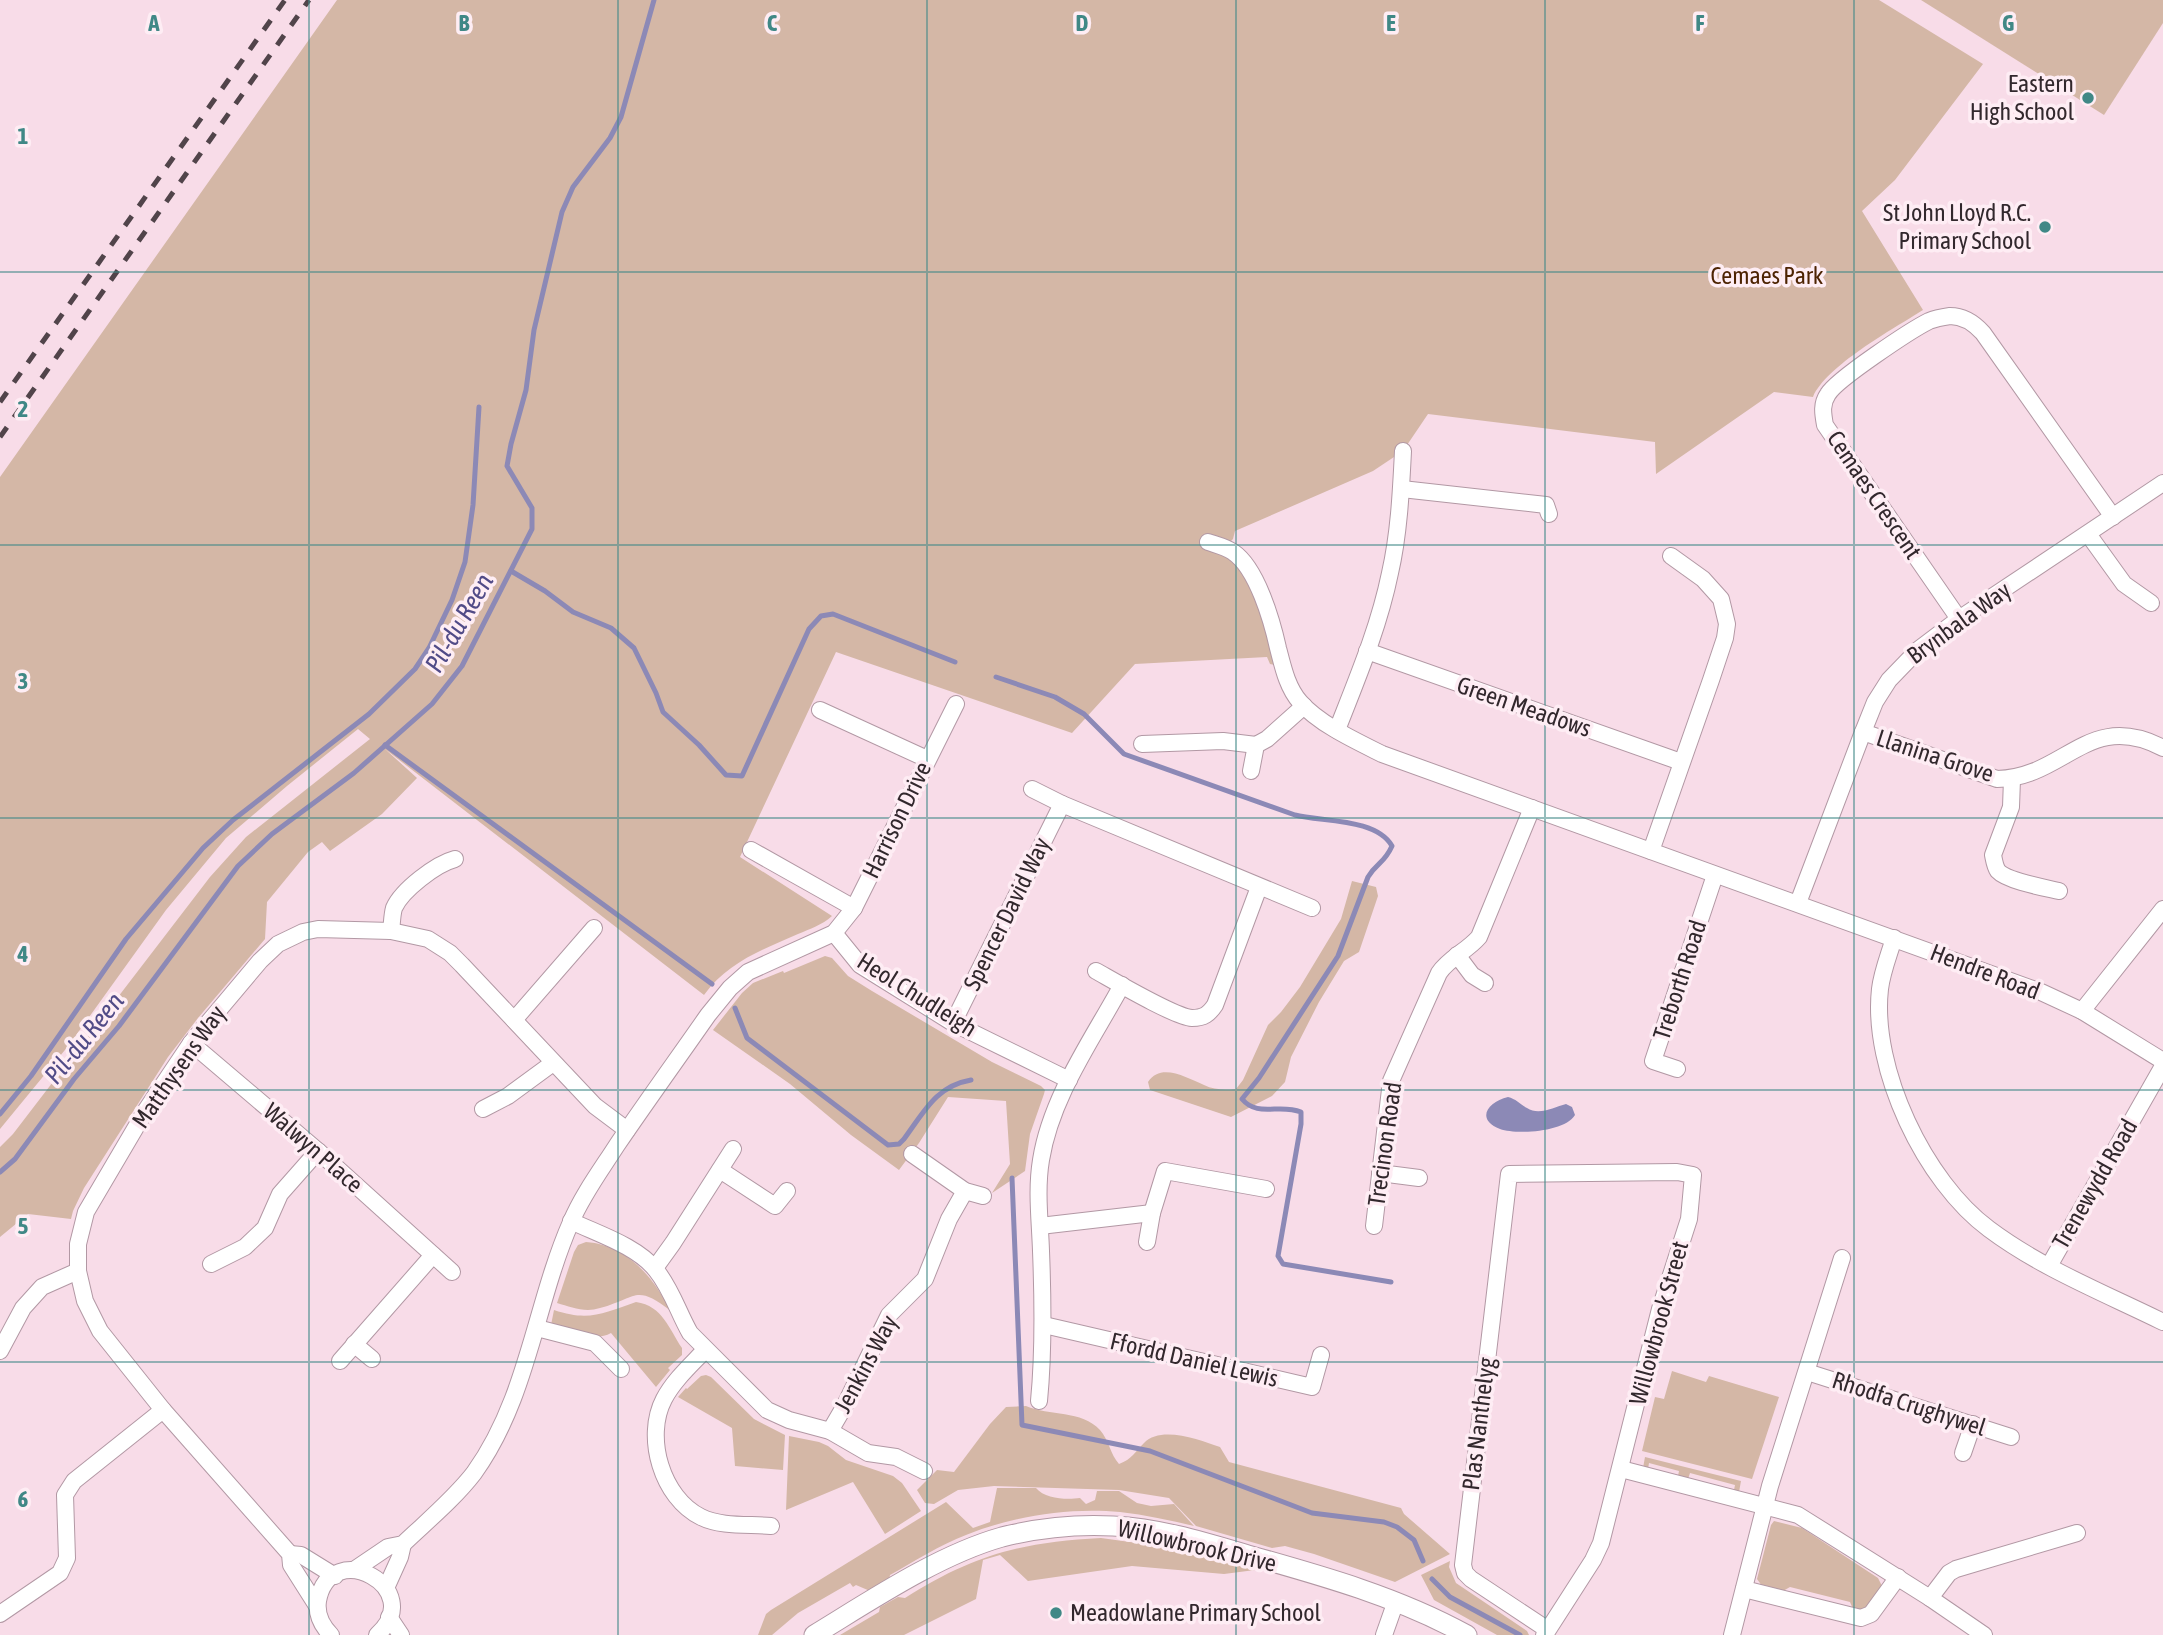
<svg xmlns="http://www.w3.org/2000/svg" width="2163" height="1635" font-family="'Asap Condensed',sans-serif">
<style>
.green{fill:#d4b7a6}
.water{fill:#8c89b6}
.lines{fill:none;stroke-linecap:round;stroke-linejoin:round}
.stream{stroke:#8c89b6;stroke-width:5}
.minor-casing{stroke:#b298a4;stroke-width:18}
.tertiary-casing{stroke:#b298a4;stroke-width:21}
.minor{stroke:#fff;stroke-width:16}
.tertiary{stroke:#fff;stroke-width:19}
.rail{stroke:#51444a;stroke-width:5;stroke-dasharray:12 12;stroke-linecap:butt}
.grid{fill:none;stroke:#408886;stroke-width:2;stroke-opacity:0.55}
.poi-dot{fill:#408886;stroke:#feedf4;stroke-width:2.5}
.labels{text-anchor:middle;stroke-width:7;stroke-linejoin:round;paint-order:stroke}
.poi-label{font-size:24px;fill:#32282d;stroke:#feedf4;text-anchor:end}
.park-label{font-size:24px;fill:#4d2302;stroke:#feedf4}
.street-label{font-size:24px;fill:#32282d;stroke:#feedf4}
.water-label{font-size:26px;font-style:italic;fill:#514b87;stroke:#feedf4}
.grid-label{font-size:23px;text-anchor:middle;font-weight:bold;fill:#408886;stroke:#feedf4;stroke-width:7;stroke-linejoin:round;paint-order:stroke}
</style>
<rect width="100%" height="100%" fill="#f8dce8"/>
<g class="green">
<path d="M337,0h1542l104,64 -88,116 -33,31 61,99c-30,19 -97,56 -110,87l-39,-5 -118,82 -1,-32 -227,-28 -25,37 -30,20 -138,60 -2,8 -4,4 34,66 12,56 -5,-1 -3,-7 -132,7 -63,69 -236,-81 -96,205 92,59c-10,9 -22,13 -34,18 -36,16 -70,28 -94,61l-319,-246 32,29 -35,36 -52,37 -8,-9 -14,10 -41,50 -2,37 -67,79 -30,39 -84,131 -11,23 -2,8 -43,-5 -28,23v-90l13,-13 197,-257 36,-40 124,-98 -12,-10 -71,57 -61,52 -60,72 -97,135 -69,84v-652z"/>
<polygon points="1921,0 2163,0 2163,23 2104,115"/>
<path d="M1352,881l24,6 2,9 -19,56 -15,9 -25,41 -28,55 -6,25 -13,14 -41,21 -81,-27 -2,-8c13,-20 39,-4 56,3 10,5 21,5 32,4l7,-9 25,-55 13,-13 19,-25 41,-68z"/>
<polygon points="825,956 832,958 848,976 872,991 992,1062 1041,1086 1045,1090 1044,1094 1030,1134 1025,1171 992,1193 1010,1164 1006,1101 948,1097 919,1143 899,1170 851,1135 790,1084 713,1030 742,993 753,983 783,971 784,973"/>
<path d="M586,1242c41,3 67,35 85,69 -36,-28 -34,-13 -71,-3 -15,5 -29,-1 -43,-5l17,-51 4,-7z"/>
<path d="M636,1302c27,4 33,27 46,46v7l-14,13 2,2 -14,17 -45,-54c-17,10 -43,-3 -60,-8l3,-15c35,12 50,3 82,-8z"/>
<polygon points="1672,1371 1706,1382 1709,1376 1779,1397 1752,1479 1642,1451 1655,1397 1664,1399"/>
<polygon points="706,1375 711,1377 754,1419 785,1435 783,1470 735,1466 732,1428 678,1397 686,1388 687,1389 701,1376"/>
<path d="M1026,1406c23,10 56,4 74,24 9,10 10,24 19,34 13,-5 16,-12 25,-21 17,-18 56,-3 76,4l9,15 172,46 3,6 46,40 -55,28 -81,-28 -29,-8 -13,2 -76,-22 -27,-28 -50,-8 -125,-4 -36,4 -24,14 -9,-1 -8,-13 20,-20 17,2 36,-48 16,-17z"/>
<polygon points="789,1436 819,1442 828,1446 846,1460 893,1476 902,1483 921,1511 885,1534 853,1482 786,1510"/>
<polygon points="1645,1457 1741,1481 1739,1492 1734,1490 1735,1485 1690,1473 1688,1479 1678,1476 1679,1471 1649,1463 1648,1469 1643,1468"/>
<path d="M997,1488h39c9,11 31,12 44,10l6,6 9,-4 2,-9h22l18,12 14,3 23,-2 20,22c-24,-6 -49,-11 -74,-14 -50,-5 -107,4 -154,23 -26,10 -51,26 -76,40l-1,5 -19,11 -14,-6 -3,2 -3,-4 -52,30 -26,22h-14l8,-21 5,-4 175,-108 27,26 17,-6z"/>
<polygon points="1774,1521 1802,1528 1878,1578 1882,1586 1864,1610 1853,1609 1850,1602 1790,1587 1783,1591 1762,1586 1757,1579 1771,1525"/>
<path d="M1101,1538l65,9 89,23 -31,4 -92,-8 -104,15 -28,-26 -17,5 -7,39 -72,36h-64l39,-23 1,-5 18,-10 7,1c68,-43 117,-56 196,-60z"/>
<polygon points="1450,1561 1449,1567 1456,1583 1527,1631 1529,1635 1497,1635 1434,1600 1421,1575"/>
</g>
<path class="water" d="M1508,1097c8,2 12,7 19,11 12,8 27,-1 39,-4l6,3 3,8c-10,17 -58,20 -75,14 -25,-10 -12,-27 8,-32z"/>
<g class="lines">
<g class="stream">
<polyline points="511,571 545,591 573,612 611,628 634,648 656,693 663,712 699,745 726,775 742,776 809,629 821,616 833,614 955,662"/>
<path d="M996,677l59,20 29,17 40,40 171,61c27,7 81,3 97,31 -8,18 -15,16 -24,31l-30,79 -79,122 -17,21c16,19 37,4 59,13v12l-23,132 5,8 108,18"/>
<polyline points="385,745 712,984"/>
<path d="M735,1008l12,30 141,107 11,-1 5,-5c20,-27 32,-53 67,-59"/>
<polyline points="0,1114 31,1076 126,939 203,848 233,820 369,714 415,669 429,648 452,600 465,562 473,505 479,407"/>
<polyline points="0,1172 15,1159 74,1079 119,1026 238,866 272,834 354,773 432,704 462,666 532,529 532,508 507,466 511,444 526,390 534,330 562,212 573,187 610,138 621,117 654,0"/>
<polyline points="1012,1178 1022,1425 1150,1451 1312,1513 1384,1522 1397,1527 1414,1540 1423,1561"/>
<polyline points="1432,1579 1450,1597 1520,1635"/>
</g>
<defs>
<g id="minor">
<polyline points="1402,489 1546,505 1549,514"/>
<polyline points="2088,534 2124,584 2151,603"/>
<path d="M1208,542c9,3 18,5 25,10 24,16 39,69 45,96 5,19 9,39 22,54 19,22 56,39 82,52l659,238 41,19 81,50"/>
<path d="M1959,619l-134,-194c-2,-11 -4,-21 3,-31 9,-15 83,-64 101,-73 7,-3 14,-4 21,-5 14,0 24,7 33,17l130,184"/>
<polyline points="1367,651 1681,762"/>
<polyline points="820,710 927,759"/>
<path d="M1337,730c20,-51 42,-103 53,-157 9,-39 11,-82 13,-122"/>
<path d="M1863,732l134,47c68,-1 91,-70 166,-31"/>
<polyline points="1142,744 1223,741 1256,745"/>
<polyline points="1251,771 1256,745 1267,739 1304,706"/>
<path d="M2012,779l-1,28 -18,48c1,5 2,12 5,16 9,10 48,17 61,20"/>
<polyline points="1032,789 1062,804 1312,908"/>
<polyline points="751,850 854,908"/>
<polyline points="1651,851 1711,680 1725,638 1727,624 1721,599 1703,579 1671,556"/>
<polyline points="1798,903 1863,732 1875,702 1889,680 1918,650 1959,619 2163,483"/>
<path d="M391,931c1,-7 1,-16 3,-23 8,-18 42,-44 61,-49"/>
<polyline points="834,933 860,965 953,1023 1069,1080"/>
<path d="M1894,938c-5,17 -12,34 -14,51 -9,80 45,193 109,240 52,39 115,64 174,93"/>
<polyline points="1457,955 1472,975 1485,983"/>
<path d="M1096,971c18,10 79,46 96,47 12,0 17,-4 23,-13l44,-118"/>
<polyline points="2082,1011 2163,909"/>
<polyline points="514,1020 594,928"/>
<polyline points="953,1023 1062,804"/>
<polyline points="191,1043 318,1151 452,1272"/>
<polyline points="1677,1069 1653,1061 1715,875"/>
<polyline points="483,1109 508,1096 553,1063"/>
<polyline points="912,1154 965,1191 983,1196"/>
<polyline points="720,1170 775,1206 787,1191"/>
<polyline points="1380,1173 1419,1178"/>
<path d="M571,1221c27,13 66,25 85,49 16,20 22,42 34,63l77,77 22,10 41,11 38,22 28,4 28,14"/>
<polyline points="1040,1226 1152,1213"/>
<path d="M1374,1226l17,-145 48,-108c10,-15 28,-22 40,-36l53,-129"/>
<polyline points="1147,1242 1152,1213 1165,1171 1266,1189"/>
<polyline points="211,1264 245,1247 265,1228 280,1194 318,1151"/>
<polyline points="2049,1266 2163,1066"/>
<polyline points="655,1268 673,1243 733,1149"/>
<polyline points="1044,1325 1312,1387 1321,1355"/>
<polyline points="537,1328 595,1343 621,1369"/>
<polyline points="354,1344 372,1359"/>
<path d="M705,1350c-14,15 -31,30 -41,49 -20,38 -2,99 37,118 20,10 48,7 70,9"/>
<polyline points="0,1351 23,1308 42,1287 78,1271"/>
<polyline points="340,1361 433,1255"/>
<polyline points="1807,1372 2011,1437"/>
<path d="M1039,1401c5,-51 4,-100 2,-150 -1,-30 -5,-61 0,-91 10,-63 51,-120 81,-175"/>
<polyline points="830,1431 844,1407 889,1315 925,1279 949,1219 965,1191"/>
<polyline points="1963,1453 1973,1424"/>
<polyline points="1621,1469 1798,1515 1930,1598"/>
<polyline points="290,1554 301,1555 335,1576"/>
<path d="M354,1570l34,-23 15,-3c23,-22 51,-45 71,-71 54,-75 61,-169 97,-251 12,-28 30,-52 46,-77 30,-44 61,-87 91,-130l22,-27 18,-16 86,-39 20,-25 102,-204"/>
<polyline points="386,1588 400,1557 403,1544"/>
<polyline points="1744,1589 1861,1618 1871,1614 1898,1577"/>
<polyline points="317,1606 291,1565 290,1554 163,1410 100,1331 85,1301 78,1271 78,1244 86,1212 146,1110 191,1043 260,961 278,944 303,932 318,929 391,931 428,939 450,953 462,965 595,1106 627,1130"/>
<polyline points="0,1614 60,1573 67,1558 65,1495 74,1481 163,1410"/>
<polyline points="389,1617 401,1635"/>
<path d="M331,1635c-9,-9 -15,-20 -13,-34 12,-66 111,-12 59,34"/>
<polyline points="1384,1635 1396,1601"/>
<polyline points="1544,1635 1548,1630 1593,1560 1601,1543 1660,1309 1689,1219 1693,1175 1677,1172 1509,1174 1463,1565 1465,1573 1471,1579 1548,1630"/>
<polyline points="1732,1635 1770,1486 1842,1258"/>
<polyline points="1984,1635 1930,1598 1949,1573 1956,1569 2077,1533"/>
</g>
<path id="tertiary" d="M814,1635c56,-34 124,-80 188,-98 36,-9 74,-13 111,-11 46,2 91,16 135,29 75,21 150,42 219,80"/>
</defs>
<use href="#minor" class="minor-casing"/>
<use href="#tertiary" class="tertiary-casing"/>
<use href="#minor" class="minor"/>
<use href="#tertiary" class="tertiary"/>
<g class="rail">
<polyline points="0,402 285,0"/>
<polyline points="0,437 309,0"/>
</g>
</g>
<path class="grid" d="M309,0v1635M618,0v1635M927,0v1635M1236,0v1635M1545,0v1635M1854,0v1635M0,272h2163M0,545h2163M0,818h2163M0,1090h2163M0,1362h2163"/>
<g class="poi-dot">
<circle cx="2088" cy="98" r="7"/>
<circle cx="2045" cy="227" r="7"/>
<circle cx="1056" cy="1613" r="7"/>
</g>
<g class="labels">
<g class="poi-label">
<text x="2074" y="92">Eastern<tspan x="2074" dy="28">High School</tspan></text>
<text x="2031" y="221">St John Lloyd R.C.<tspan x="2031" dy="28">Primary School</tspan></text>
<text x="1070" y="1621" text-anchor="start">Meadowlane Primary School</text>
</g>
<g class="park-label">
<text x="1767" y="284">Cemaes Park</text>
</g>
<g class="street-label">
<text transform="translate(1874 495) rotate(56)" y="8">Cemaes Crescent</text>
<text transform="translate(1959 623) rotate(-36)" y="8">Brynbala Way</text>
<text transform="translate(1524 707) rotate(19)" y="8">Green Meadows</text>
<text transform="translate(1935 756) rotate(18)" y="8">Llanina Grove</text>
<text transform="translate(897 820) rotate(-64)" y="8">Harrison Drive</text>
<text transform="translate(1007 914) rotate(-64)" y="8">Spencer David Way</text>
<text transform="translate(1985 972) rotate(21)" y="8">Hendre Road</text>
<text transform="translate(1680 980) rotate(-72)" y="8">Treborth Road</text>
<text transform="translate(917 995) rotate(32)" y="8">Heol Chudleigh</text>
<text transform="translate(179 1067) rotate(-55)" y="8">Matthysens Way</text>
<text transform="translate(1385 1144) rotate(-82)" y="8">Trecinon Road</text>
<text transform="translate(313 1148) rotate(41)" y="8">Walwyn Place</text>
<text transform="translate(2095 1184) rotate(-60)" y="8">Trenewydd Road</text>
<text transform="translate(1659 1323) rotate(-75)" y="8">Willowbrook Street</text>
<text transform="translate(1194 1360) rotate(13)" y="8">Ffordd Daniel Lewis</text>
<text transform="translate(866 1364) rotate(-62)" y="8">Jenkins Way</text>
<text transform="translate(1909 1404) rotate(18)" y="8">Rhodfa Crughywel</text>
<text transform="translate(1479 1424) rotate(-83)" y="8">Plas Nanthelyg</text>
<text transform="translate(1197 1546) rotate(13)" y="8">Willowbrook Drive</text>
</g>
<g class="water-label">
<text transform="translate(459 623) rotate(-60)" y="9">Pil-du Reen</text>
<text transform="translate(84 1038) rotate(-51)" y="9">Pil-du Reen</text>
</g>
</g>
<g class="grid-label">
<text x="154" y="31">A</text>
<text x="464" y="31">B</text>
<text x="772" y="31">C</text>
<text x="1082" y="31">D</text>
<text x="1391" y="31">E</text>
<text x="1700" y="31">F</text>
<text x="2008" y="31">G</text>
<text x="23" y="144">1</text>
<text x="23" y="417">2</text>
<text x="23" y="689">3</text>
<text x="23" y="962">4</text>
<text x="23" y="1234">5</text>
<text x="23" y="1507">6</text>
</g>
</svg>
